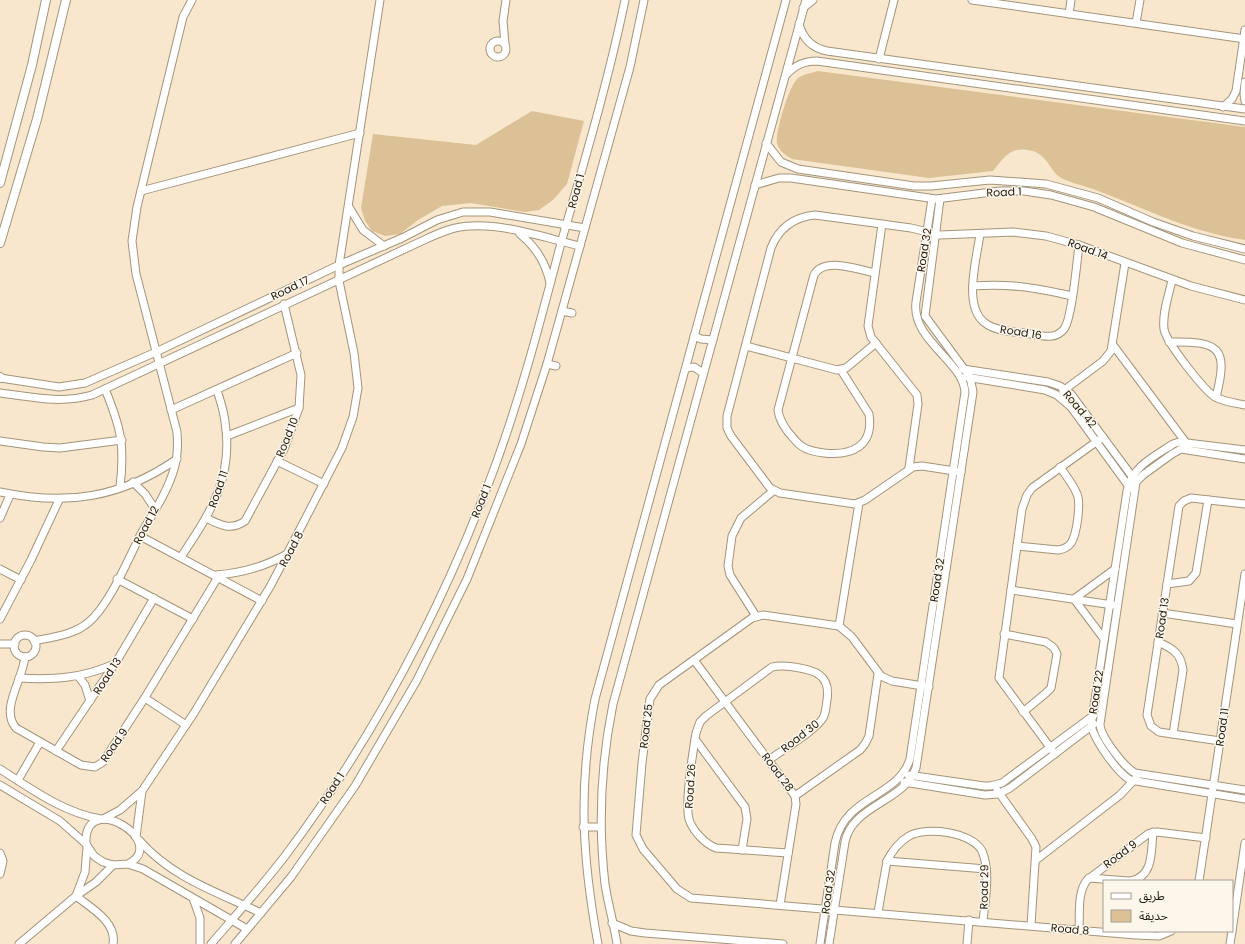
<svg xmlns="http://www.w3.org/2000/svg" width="1245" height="944" font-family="Poppins,'Noto Sans Arabic',sans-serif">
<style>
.green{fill:#dcc196}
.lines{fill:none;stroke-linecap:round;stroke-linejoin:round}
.minor-casing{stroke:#a3947b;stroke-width:9}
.tertiary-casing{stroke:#a3947b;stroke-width:10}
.minor{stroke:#fff;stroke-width:7}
.tertiary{stroke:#fff;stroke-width:8}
.labels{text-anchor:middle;stroke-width:3;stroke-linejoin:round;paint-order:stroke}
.street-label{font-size:11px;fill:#201a10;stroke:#fdf6eb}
</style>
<rect width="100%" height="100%" fill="#f8e7cd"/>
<g class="green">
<path d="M818,71l427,56v113c-51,-7 -97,-30 -144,-48 -13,-5 -26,-8 -38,-13 -14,-7 -13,-22 -30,-28 -21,-6 -29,6 -40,20l-64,7 -137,-19c-7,-4 -13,-8 -15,-16 -2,-10 12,-58 21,-65 6,-4 13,-5 20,-7z"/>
<polygon points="532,111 584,121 567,184 553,200 539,210 524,212 471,203 442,206 418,220 400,234 385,236 372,231 365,221 361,208 373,134 476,145"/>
</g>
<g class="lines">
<defs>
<g id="minor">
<polyline points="972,0 1245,39"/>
<polyline points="803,8 813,0"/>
<polyline points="1069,14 1071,0"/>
<polyline points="1136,23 1140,0"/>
<path d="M799,24c4,15 13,24 28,27l418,58"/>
<circle cx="498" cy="49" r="8"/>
<polyline points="505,44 503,21 506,0"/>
<polyline points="879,59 894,0"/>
<path d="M786,75c9,-10 18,-14 31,-14l428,60"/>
<polyline points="1245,82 1244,94 1245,101"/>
<polyline points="1223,107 1232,99 1236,91 1245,30"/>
<polyline points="766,143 781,162 798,169 914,186 931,186 990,180 1046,184 1098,198 1153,222 1193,236 1245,249"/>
<polyline points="755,185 779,178 791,178 936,199 1000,191 1024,191 1051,195 1094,207 1182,243 1245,260"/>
<polyline points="141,191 360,133"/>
<polyline points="349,207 363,230 384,246"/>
<polyline points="882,224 868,326 871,337 917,395 918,404 909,468"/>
<path d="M520,234c16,13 26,29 30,49"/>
<path d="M980,234c-3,25 -19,76 8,91 12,7 29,7 42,9 12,2 26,6 34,-5 8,-10 13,-68 15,-84"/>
<path d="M1172,280c-3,15 -10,33 -8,49 2,13 39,60 51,68 10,5 20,6 30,8"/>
<path d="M973,286c35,-3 65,2 99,10"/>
<polyline points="562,311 572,313"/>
<polyline points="694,336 701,339 713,340"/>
<path d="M1169,342c50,-1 60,5 47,55"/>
<polyline points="1113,345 1187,444"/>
<polyline points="746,346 837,370 846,368 876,343"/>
<polyline points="547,364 556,366"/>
<polyline points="686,368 694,367 703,373"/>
<polyline points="963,369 1048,382 1060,386 1071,394 1134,479"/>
<path d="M841,370l28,44c5,32 -17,42 -45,39 -8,-1 -15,-2 -21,-6 -6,-3 -10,-10 -15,-15 -5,-7 -9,-13 -10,-22l36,-135c10,-19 45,-5 61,-2"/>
<polyline points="966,377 1045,390 1057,395 1071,407 1130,488"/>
<polyline points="0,378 59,387 85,383 156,352 339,265 402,238 437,220 463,212 490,212 585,228"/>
<path d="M105,389c16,39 20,56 15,98"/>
<polyline points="1063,391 1103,361 1111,351 1125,263"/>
<path d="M0,393c32,4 60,11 92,2l332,-155c15,-7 31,-14 47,-14 35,-2 75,12 109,20"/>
<polyline points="171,410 297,353"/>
<polyline points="227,436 299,408"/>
<polyline points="0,441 43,447 60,448 122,440"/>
<path d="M1245,450l-66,-8 -6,2c-18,12 -42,23 -46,47l-36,235c5,16 25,45 39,54l115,19"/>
<path d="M1245,459l-64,-10 -9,5 -29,21 -7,7 -36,242c0,12 24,43 35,49l110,17"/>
<polyline points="277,461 324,484"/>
<path d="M961,472l-39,-6 -9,1 -48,33 -10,4 -75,-11 -10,-5 -39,-52 -4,-8v-12l44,-168c8,-20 23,-31 44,-33l96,13 29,7 73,-3 33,4 33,9 112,41 54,14"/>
<polyline points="133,482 145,494 155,509"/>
<path d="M0,492c66,14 121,6 177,-33"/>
<polyline points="0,518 10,495"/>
<path d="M206,518c14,7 25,13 39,3l39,-72 15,-41 2,-33 -17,-71"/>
<polyline points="140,536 262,601"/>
<path d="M1017,546l41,4c5,-1 10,-2 13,-7 6,-9 10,-40 6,-49 -4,-10 -11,-18 -17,-27"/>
<path d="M181,557c29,-44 53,-79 44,-135 -1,-11 -5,-22 -8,-32"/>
<polyline points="0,569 21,580"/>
<path d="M216,575c27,-2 49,-8 73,-22"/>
<polyline points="117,579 193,619"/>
<polyline points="1167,584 1189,581 1196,573 1208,500"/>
<polyline points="1011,590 1113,605"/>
<polyline points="1162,613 1237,624"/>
<polyline points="756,616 730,575 728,566 732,536 741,518 773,491"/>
<polyline points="0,619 31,560 59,500"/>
<polyline points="839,626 859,503"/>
<polyline points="1004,634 1046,642 1054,648 1057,654 1051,688 1046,693 1023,712"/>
<circle cx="25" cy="646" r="11"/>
<polyline points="1104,639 1074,599 1115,569"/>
<path d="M34,641c19,-4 40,-6 55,-19 21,-18 39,-63 52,-88 12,-21 27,-43 33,-65 4,-12 4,-24 3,-37l-41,-158 -4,-33 5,-34 46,-190 9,-17"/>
<path d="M1158,642c14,6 23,11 25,28l-10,64"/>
<polyline points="0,644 15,644"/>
<path d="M25,657c-3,25 -25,52 -9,71l65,37 14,2 8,-5 41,-63 74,-122"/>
<polyline points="694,660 795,796 796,804 780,905"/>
<polyline points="78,676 85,685 90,701"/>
<path d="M19,678c35,2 64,0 95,-14"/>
<polyline points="929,687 892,681 881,676 852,637 839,626 763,615 752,618 659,685 650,699 642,763 636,835 643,849 677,889 691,898 1136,935 1159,936 1171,931"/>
<polyline points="145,698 186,725"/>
<polyline points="695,739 745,807 747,819 742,850"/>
<polyline points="1220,741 1159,732 1151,726 1147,715 1179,506 1184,501 1191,498 1245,504"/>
<polyline points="56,751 118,659 154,598"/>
<polyline points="1055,754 999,678 1022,509 1027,495 1032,488 1103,437"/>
<path d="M769,760c13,-10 46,-29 54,-42 3,-5 3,-12 4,-18 4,-25 -12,-30 -33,-33 -8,-1 -14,-2 -22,0l-66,49 -6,6 -4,11c-3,18 -11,70 -7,86 3,11 16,25 27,29l72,5"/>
<path d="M0,769c31,20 64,44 101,50"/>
<polyline points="908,775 984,786 990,786 1002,783 1094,715"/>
<polyline points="18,780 40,742"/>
<polyline points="904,782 985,795 998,794 1010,788 1094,724"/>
<polyline points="0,785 60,821 86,844"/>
<polyline points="997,790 1032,839 1036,847 1031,925"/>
<polyline points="795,796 860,750 865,744 869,736 878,674"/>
<polyline points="103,819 120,810 142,791 194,713 271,585 342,448 353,417 358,388 354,353 339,281 339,265 380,0"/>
<polyline points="583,827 601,827"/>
<polyline points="136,837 142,791"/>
<path d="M139,840c33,38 78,52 122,73"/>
<polyline points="0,853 3,861 0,874"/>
<polyline points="1036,860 1120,795 1136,778"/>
<polyline points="887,861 986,869"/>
<path d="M128,864c43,-22 -45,-76 -42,-20l8,12 9,6 10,3 15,-1 15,5 104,60"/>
<polyline points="1089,878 1129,881"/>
<path d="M1131,881c23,-5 20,-30 22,-49"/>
<polyline points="1199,881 1245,574"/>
<path d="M76,896c15,12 41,26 37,48"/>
<polyline points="76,896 85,872 87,847"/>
<polyline points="193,898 200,918 200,944"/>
<path d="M878,912l9,-51c5,-10 12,-19 22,-25 17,-10 63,-4 73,15 9,21 3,49 1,70"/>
<polyline points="612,923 631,931 645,933 783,944"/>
<path d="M1079,930c1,-17 -2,-37 8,-50l61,-46 9,-2 49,6"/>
<polyline points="1232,931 1245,843"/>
<polyline points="19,944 76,896 96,882 113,865"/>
<path d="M211,944c25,-29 51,-58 74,-88 88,-117 158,-249 209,-387 27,-73 47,-150 67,-226 23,-80 47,-161 64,-243"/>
<polyline points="235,944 291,877 355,786 417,680 467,579 521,444 547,364 630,67 644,0"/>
<path d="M598,944c-16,-87 -20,-158 -3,-245l191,-699"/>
<path d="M617,944c-3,-20 -9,-40 -12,-60 -7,-60 -4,-121 8,-180l193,-704"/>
<path d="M820,944l15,-101c10,-48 63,-45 75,-84l55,-367c-2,-31 -54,-52 -49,-90l16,-103"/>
<path d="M829,944l16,-102c7,-37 59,-40 71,-74l57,-376 -3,-15 -45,-61 15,-117"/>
<polyline points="967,944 969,920"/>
<polyline points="1230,944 1232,931"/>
</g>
<g id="tertiary">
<polyline points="0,183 32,65 46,0"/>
<polyline points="0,243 37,119 66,0"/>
<polyline points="0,377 0,378"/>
</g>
</defs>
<use href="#minor" class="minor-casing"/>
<use href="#tertiary" class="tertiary-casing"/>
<use href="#minor" class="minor"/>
<use href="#tertiary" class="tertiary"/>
</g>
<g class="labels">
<g class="street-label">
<text transform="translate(576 191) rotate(-75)" y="4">Road 1</text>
<text transform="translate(1004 192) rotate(-2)" y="4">Road 1</text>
<text transform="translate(1088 249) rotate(20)" y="4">Road 14</text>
<text transform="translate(924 250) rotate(-81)" y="4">Road 32</text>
<text transform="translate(290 288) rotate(-26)" y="4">Road 17</text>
<text transform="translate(1021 332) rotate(9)" y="4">Road 16</text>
<text transform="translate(1080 409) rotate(50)" y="4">Road 42</text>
<text transform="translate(287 437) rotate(-68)" y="4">Road 10</text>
<text transform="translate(218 489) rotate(-71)" y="4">Road 11</text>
<text transform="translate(481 501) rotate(-68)" y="4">Road 1</text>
<text transform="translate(146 525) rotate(-62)" y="4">Road 12</text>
<text transform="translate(291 549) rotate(-62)" y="4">Road 8</text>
<text transform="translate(937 580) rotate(-81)" y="4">Road 32</text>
<text transform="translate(1162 618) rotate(-82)" y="4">Road 13</text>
<text transform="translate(107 676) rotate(-57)" y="4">Road 13</text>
<text transform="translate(1096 692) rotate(-81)" y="4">Road 22</text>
<text transform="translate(646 726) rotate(-83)" y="4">Road 25</text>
<text transform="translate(1222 727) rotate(-82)" y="4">Road 11</text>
<text transform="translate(800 736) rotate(-38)" y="4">Road 30</text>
<text transform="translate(114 745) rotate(-55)" y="4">Road 9</text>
<text transform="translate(778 772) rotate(53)" y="4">Road 28</text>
<text transform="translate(690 786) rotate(-86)" y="4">Road 26</text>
<text transform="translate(332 788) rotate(-57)" y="4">Road 1</text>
<text transform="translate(1120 854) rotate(-37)" y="4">Road 9</text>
<text transform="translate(984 887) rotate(-89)" y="4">Road 29</text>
<text transform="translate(828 892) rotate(-82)" y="4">Road 32</text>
<text transform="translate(1070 929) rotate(5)" y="4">Road 8</text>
</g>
</g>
<rect x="1103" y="880" width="130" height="52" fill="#fdf6eb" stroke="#a59e93"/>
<rect x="1111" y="893" width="20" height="6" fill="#ffffff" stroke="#a59e93"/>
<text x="1139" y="900" font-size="12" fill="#201a10">طريق</text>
<rect x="1111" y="910" width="20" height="12" fill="#dcc196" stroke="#a59e93"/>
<text x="1139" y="920" font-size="12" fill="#201a10">حديقة</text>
</svg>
